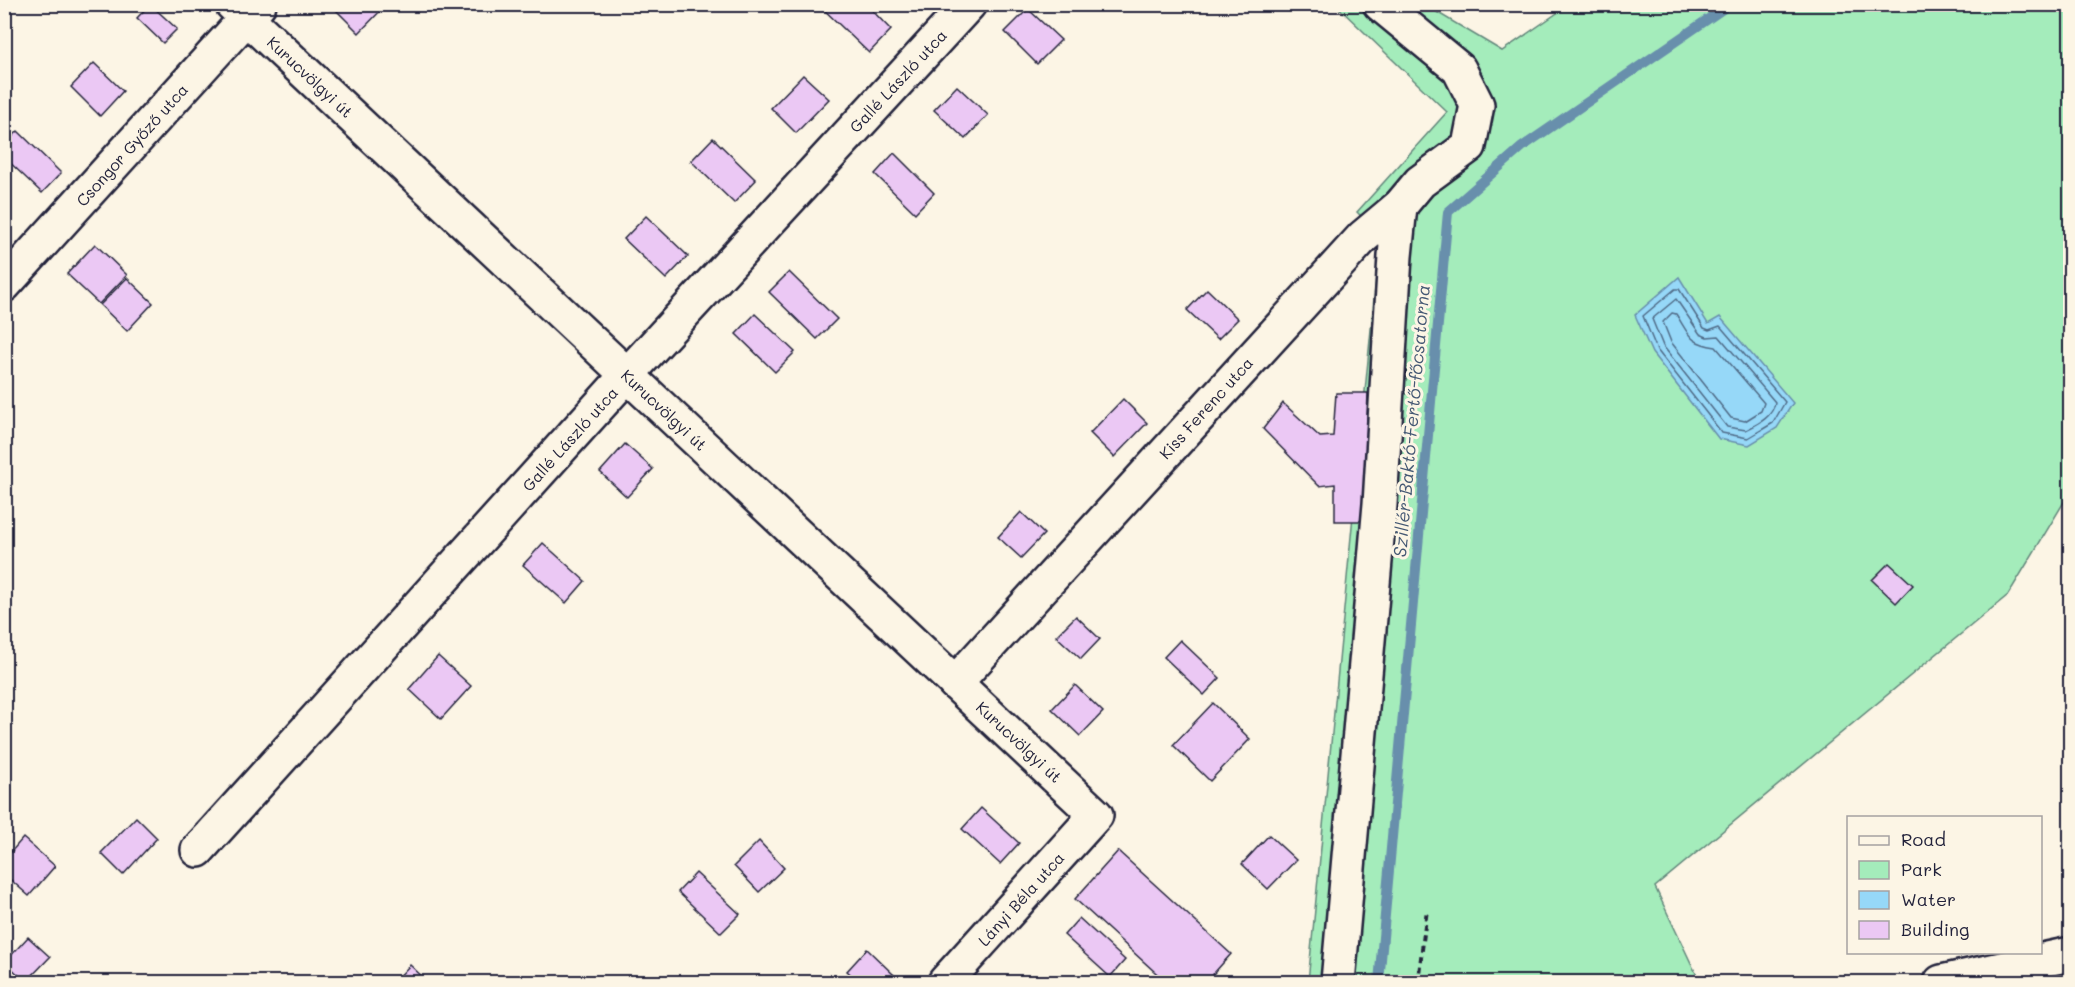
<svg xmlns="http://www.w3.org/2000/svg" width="2075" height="987" font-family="Mali,sans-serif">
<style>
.green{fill:#a4ecbb;stroke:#63877b;stroke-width:1.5}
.water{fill:#96d8f8;stroke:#688fac;stroke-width:1.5}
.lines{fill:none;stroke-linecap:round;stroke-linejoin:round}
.shore{stroke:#506b87;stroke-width:1.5}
.stream{stroke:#688fac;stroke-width:10}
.building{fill:#ebc8f4;stroke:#22223b;stroke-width:1.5}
.minor-casing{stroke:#22223b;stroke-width:38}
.path{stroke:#22223b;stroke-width:4;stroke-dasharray:6 4.5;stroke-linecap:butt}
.minor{stroke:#fcf5e5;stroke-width:33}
.labels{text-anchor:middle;stroke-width:6;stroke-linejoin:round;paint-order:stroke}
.street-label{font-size:16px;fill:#22223b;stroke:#fcf5e5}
.water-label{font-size:18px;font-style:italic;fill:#455974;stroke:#fcf5e5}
</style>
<rect width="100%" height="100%" fill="#fcf5e5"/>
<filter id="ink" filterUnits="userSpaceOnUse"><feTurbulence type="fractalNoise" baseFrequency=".0167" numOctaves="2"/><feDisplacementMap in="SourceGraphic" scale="12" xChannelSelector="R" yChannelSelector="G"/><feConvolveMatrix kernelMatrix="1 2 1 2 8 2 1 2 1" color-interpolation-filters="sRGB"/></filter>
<g filter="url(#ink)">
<polygon class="green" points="1336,5 1425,5 1502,51 1569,5 2070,5 2070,492 2008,595 1655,887 1700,982 1308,982 1380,236 1357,212 1447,112"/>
<polygon class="water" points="1679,277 1708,324 1720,317 1793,403 1777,428 1749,445 1719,439 1652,353 1635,315"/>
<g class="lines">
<g class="shore">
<polygon points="1675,289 1679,289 1704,328 1709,330 1720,326 1785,402 1773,423 1748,438 1722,433 1657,350 1643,316"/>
<path d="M1676,299l24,35 7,3 12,-1 56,66c-2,15 -17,22 -29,28l-19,-3 -64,-81 -11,-27z"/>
<path d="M1672,313l4,1c14,22 13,29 40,33l48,56 -3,8 -16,10 -14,-3 -60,-76 -8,-20z"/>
</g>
<polyline class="stream" points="1379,982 1448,212 1522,147 1730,4"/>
</g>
<g class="building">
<polygon points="150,4 177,29 163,43 137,18"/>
<polygon points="330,4 387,4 359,33"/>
<polygon points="818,4 866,4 891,30 869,53"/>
<polygon points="1028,9 1061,40 1037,64 1005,32"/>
<polygon points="94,63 123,91 100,116 71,87"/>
<polygon points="803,75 829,99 796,133 771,108"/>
<polygon points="957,86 988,115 965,139 934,110"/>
<polygon points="18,131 61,173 42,193 4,157 4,145"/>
<polygon points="713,138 756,180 734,203 691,161"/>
<polygon points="894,153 934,193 915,213 875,174"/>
<polygon points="646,216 688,256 666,279 624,239"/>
<polygon points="95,244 127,275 99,304 67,274"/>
<polygon points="789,272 837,319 817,339 769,292"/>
<polygon points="127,278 153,303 127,331 100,305"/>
<polygon points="1207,289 1238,319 1218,339 1187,310"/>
<polygon points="755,314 795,352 775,372 736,334"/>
<polygon points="1336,393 1368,393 1363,521 1335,521 1335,484 1319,486 1263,429 1283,403 1320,437 1333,436"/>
<polygon points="1123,399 1147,423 1114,457 1090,433"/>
<polygon points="625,444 653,469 627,497 600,472"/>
<polygon points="1021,512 1044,534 1021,558 998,537"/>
<polygon points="543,543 585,581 566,603 523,565"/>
<polygon points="1889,563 1913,585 1896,603 1872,580"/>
<polygon points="1076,616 1100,639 1081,659 1056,636"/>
<polygon points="1180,640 1220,678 1204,695 1164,657"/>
<polygon points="438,656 471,686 441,719 409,689"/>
<polygon points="1075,685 1103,712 1080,736 1052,709"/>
<polygon points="1213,703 1250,739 1210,781 1173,745"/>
<polygon points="981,808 1019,843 1000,864 962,829"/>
<polygon points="136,817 157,838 123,875 101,853"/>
<polygon points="1269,835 1296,860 1268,889 1242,864"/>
<polygon points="23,838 55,866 29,896 4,874 4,860"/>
<polygon points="759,841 784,868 759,892 734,866"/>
<polygon points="1118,851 1231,954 1206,982 1166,982 1075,899"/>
<polygon points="696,873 740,914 721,933 678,892"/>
<polygon points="1079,918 1125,960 1110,977 1064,935"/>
<polygon points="28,937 50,957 26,982 5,962"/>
<polygon points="867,949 894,975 886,982 859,982 847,971"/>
<polygon points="410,965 428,982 394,982"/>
<polygon points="2070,975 2070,982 2037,982"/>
</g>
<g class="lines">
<defs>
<g id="minor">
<polyline points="232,4 1096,815 945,982"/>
<polyline points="4,285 259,4"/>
<polyline points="955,683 1363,237 1400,206 1420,182 1469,146 1477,105 1459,69 1380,4"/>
<polyline points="198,850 627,375 969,4"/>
<polyline points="1338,982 1380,504 1395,256 1400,206"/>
<polyline points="1941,982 2070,954"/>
</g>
</defs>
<use href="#minor" class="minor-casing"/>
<polyline class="path" points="1418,982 1427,909"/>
<use href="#minor" class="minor"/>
</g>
</g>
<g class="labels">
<g class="street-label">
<text transform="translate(310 77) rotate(43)" y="6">Kurucvölgyi út</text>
<text transform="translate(898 81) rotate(-47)" y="6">Gallé László utca</text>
<text transform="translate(132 145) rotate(-48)" y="6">Csongor Győző utca</text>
<text transform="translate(1206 408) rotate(-48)" y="6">Kiss Ferenc utca</text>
<text transform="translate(664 410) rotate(43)" y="6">Kurucvölgyi út</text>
<text transform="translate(570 439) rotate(-48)" y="6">Gallé László utca</text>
<text transform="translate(1019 742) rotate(43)" y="6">Kurucvölgyi út</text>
<text transform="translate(1021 899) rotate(-48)" y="6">Lányi Béla utca</text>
</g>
<g class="water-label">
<text transform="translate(1412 421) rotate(-85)" y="6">Szillér-Baktó-Fertő-főcsatorna</text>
</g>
</g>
<rect width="2075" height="987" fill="none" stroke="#fcf5e5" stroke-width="24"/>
<rect x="12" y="12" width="2051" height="963" fill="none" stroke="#22223b" stroke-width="2" filter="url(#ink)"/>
<rect x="1847" y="816" width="195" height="138" fill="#fcf5e5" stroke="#a5a1a1" stroke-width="1.5"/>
<rect x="1859" y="836" width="30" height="9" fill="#fcf5e5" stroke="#a5a1a1" stroke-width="1.5"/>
<text x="1901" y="846" font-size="18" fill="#22223b">Road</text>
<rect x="1859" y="861" width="30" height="18" fill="#a4ecbb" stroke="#a5a1a1" stroke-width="1.5"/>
<text x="1901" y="876" font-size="18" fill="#22223b">Park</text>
<rect x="1859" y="891" width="30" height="18" fill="#96d8f8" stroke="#a5a1a1" stroke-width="1.5"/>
<text x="1901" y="906" font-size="18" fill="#22223b">Water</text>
<rect x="1859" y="921" width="30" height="18" fill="#ebc8f4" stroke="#a5a1a1" stroke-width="1.5"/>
<text x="1901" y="936" font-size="18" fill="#22223b">Building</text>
</svg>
